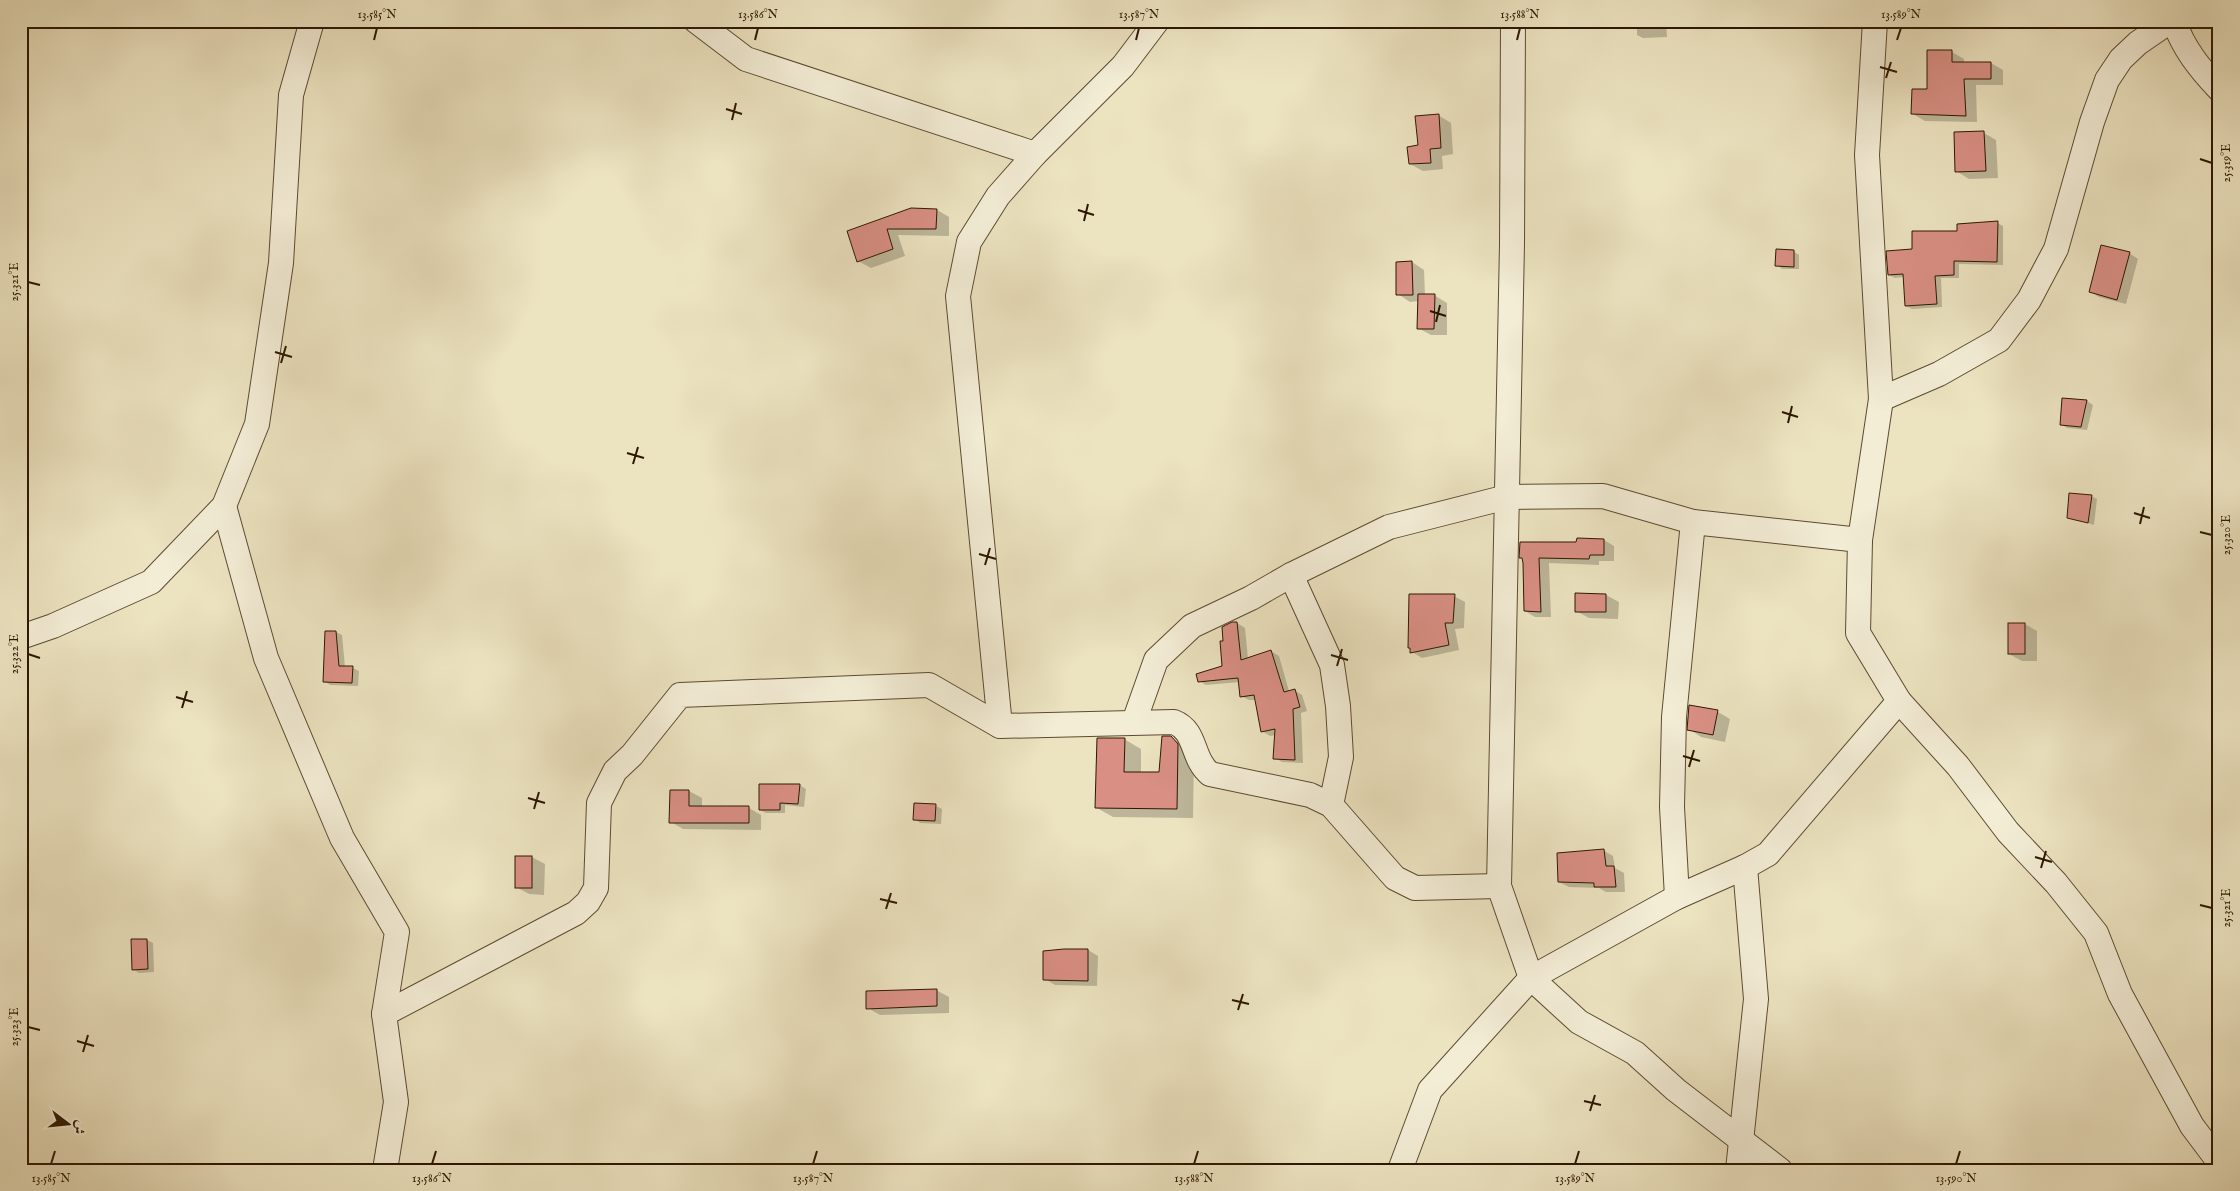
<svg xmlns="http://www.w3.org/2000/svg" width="2240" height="1191" font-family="'IM FELL English',Amiri,serif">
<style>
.shadow{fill:#0003}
.building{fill:#d98f84;stroke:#2d1701}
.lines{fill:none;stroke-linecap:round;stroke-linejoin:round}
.street-casing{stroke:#5d4a31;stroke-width:26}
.street{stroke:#f3edd6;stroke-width:24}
.ticks{fill:none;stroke:#2d1701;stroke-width:2}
.neatline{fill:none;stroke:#2d1701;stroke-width:2}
.ticks-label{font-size:12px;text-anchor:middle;fill:#2d1701}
</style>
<rect width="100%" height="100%" fill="#ece3c0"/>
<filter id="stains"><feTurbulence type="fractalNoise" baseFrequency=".004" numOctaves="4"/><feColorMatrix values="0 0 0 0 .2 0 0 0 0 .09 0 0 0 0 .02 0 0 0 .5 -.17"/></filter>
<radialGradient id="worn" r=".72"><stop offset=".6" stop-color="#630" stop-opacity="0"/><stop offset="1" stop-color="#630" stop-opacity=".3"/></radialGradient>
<g class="shadow">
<polygon points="1637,21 1666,21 1667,37 1643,38 1637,35"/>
<polygon points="1928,52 1952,52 1964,59 1964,63 1991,63 2003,70 2003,85 1976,85 1977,122 1925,121 1913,114 1928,90"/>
<polygon points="1438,115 1451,123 1453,154 1442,156 1443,169 1423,171 1410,164"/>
<polygon points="1984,133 1996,140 1998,178 1969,179 1956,171"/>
<polygon points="937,210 949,217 949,236 898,235 905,256 871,268 858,261 849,232"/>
<polygon points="1997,223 2003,226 2003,265 1959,264 1959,278 1941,278 1942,307 1912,309 1906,306 1904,277 1895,278 1889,275 1913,250 1959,232"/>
<polygon points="1793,251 1799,255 1799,269 1782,269 1777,265"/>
<polygon points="2129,253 2138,259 2126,304 2099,297 2090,291"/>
<polygon points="1412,262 1424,270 1425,295 1434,295 1447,303 1447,335 1431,335 1418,328 1419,301 1410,302 1398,294"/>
<polygon points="2063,400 2087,401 2093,405 2087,430 2067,428 2061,424"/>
<polygon points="2091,496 2097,499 2094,525 2068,517"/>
<polygon points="1604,540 1614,546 1614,561 1599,561 1599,565 1549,563 1551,617 1535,617 1525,611 1525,563 1578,543"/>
<polygon points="1577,595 1606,595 1619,602 1618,619 1589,618 1576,611"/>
<polygon points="1454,596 1465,602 1464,628 1455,629 1459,650 1422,658 1412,652"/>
<polygon points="1237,623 1245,628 1248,659 1271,651 1279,656 1289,691 1294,690 1302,695 1307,711 1301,713 1303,763 1282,762 1275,758 1276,735 1270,736 1262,731 1256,700 1249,700 1241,696 1240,682 1206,685 1199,681 1224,667 1224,642"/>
<polygon points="2025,624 2037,631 2037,661 2022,661 2009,654"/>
<polygon points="336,632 342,635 345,667 353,668 359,671 358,686 330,685 324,681"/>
<polygon points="1718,712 1730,719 1725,742 1701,737 1689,729"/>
<polygon points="1170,737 1187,747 1194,754 1193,818 1113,817 1097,808 1124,739 1141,749 1141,773 1161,773"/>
<polygon points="760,785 800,785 806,789 804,807 785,805 785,813 766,813 760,810"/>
<polygon points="671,791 689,791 702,798 702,807 749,808 761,815 761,830 683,829 671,822"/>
<polygon points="936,806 942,809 941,824 920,823 915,819"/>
<polygon points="1603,850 1613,856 1615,868 1624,873 1625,892 1606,892 1599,888 1569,887 1559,882"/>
<polygon points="532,857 545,864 544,895 529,894 516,887"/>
<polygon points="132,940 147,940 153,943 154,972 139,973 133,969"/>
<polygon points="1088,950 1098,956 1097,986 1055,985 1045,979"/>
<polygon points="936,990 949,997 949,1013 880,1015 868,1008"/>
</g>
<g class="building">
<polygon points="1927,50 1952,50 1952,62 1991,62 1991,79 1964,79 1966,116 1911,114 1912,89 1927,89"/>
<polygon points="1439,114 1441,148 1430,149 1431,163 1409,164 1407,147 1418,145 1415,116"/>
<polygon points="1984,131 1986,171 1955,172 1954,132"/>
<polygon points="911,208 937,209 936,229 887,229 893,249 857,262 847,231"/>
<polygon points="1998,221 1997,262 1954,261 1954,275 1935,276 1937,304 1905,306 1903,274 1888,275 1886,251 1912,249 1912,231 1957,231 1957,224"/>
<polygon points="2101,245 2130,252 2117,300 2089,292"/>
<polygon points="1776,249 1794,250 1794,267 1775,266"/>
<polygon points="1412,261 1413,295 1396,295 1396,262"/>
<polygon points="1418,294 1435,294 1434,329 1417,329"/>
<polygon points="2062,398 2087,400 2081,427 2060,425"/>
<polygon points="2069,493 2092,495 2088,523 2067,518"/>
<polygon points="1577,538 1604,539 1604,555 1590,555 1589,559 1539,558 1541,612 1524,611 1523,563 1522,558 1519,558 1520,542 1576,542"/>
<polygon points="1575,593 1606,594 1606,612 1575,612"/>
<polygon points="1409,594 1455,594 1453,623 1445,623 1449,645 1410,653 1410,648 1408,648"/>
<polygon points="1232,622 1237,622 1241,660 1271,650 1284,692 1295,689 1300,707 1293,709 1295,760 1273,759 1275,729 1261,732 1254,695 1240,697 1238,678 1198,682 1196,674 1222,666 1220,641 1223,641 1222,627"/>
<rect x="2008" y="623" width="17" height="31"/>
<polygon points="325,631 336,631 339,666 353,666 352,683 323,682"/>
<polygon points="1689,705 1718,710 1713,735 1687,730"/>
<polygon points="1162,736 1171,736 1178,744 1177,809 1095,808 1097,738 1125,738 1124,772 1159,772"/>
<polygon points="759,784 800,784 798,804 780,803 780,810 759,810"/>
<polygon points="670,790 689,790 689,806 749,806 749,823 669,823"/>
<polygon points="914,803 936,804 935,821 913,820"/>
<polygon points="1604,849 1606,866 1614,866 1616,887 1594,887 1594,883 1558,882 1557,853"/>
<rect x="515" y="856" width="17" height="32"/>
<polygon points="131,939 147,939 148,969 132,970"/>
<polygon points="1064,949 1088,949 1088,981 1043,980 1043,951"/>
<polygon points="937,989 937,1006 866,1009 866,991"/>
</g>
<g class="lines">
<defs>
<g id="street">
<polyline points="696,21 746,59 1035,154"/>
<polyline points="1513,21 1512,244 1499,886 1531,978 1579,1022 1635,1053 1676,1090 1780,1170"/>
<path d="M2174,21c9,27 26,48 45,68"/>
<polyline points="1881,399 1939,374 1999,340 2029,300 2056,249 2092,122 2107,80 2121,59 2138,43 2170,21"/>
<polyline points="224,506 266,658 342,838 397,932 384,1014 396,1102 385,1170"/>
<polyline points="1291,575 1332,665 1338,706 1341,757 1331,805"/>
<polyline points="21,637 53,626 151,582 224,506 257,424 281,263 291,95 312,21"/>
<polyline points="1899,701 1958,766 2008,832 2056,883 2096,933 2120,994 2192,1126 2219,1162"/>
<polyline points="1134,722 1156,660 1192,626 1251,598 1291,575 1389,527 1507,497 1603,496 1693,522 1860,540"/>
<polyline points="1000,726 958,296 969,242 998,196 1035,154 1123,66 1157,21"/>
<polyline points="1677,897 1672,807 1674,717 1693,522"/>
<path d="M384,1014l192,-101 12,-11 8,-14 3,-85 16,-32 17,-16 48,-60 249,-10 71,41 174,-4c23,9 17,36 36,52l100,21 21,10 64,73 20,10 84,-2"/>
<polyline points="1400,1170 1430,1090 1531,978 1677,897 1745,867 1768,854 1899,701 1858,633 1860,540 1881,399 1867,155 1875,21"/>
<polyline points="1738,1170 1756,999 1745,867"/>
</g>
</defs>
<use href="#street" class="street-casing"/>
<use href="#street" class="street"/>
</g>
<path class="ticks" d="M374,40l3,-12M755,40l3,-12M1136,40l3,-12M1517,40l3,-12M1897,40l4,-12M1880,67l17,5M1886,78l5,-16M726,109l16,5M732,120l4,-17M2200,159l12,4M1078,210l16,5M1084,221l4,-17M28,282l12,3M1430,311l16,5M1436,322l4,-17M275,352l17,5M281,363l5,-17M1782,412l16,5M1788,423l4,-17M627,453l17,5M633,464l5,-17M2134,513l16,5M2140,524l4,-17M2200,532l12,3M979,554l17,5M985,565l5,-17M28,654l12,4M1331,655l17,5M1337,666l5,-17M176,697l17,5M182,708l5,-17M1683,756l17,5M1689,767l5,-17M528,798l17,5M534,809l5,-17M2035,857l17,5M2041,868l5,-17M880,899l17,4M2200,905l12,3M886,909l5,-16M1232,1000l17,4M1238,1010l5,-16M28,1027l12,3M77,1041l17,5M83,1052l5,-17M1584,1101l17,4M1590,1111l5,-16M51,1164l4,-13M432,1164l4,-13M813,1164l4,-13M1194,1164l4,-13M1575,1164l4,-13M1956,1164l4,-13"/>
<rect width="2240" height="1191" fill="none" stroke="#ece3c0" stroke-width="55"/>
<g transform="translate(68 1124) rotate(106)" stroke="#f3edd6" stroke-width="4" paint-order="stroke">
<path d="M0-4L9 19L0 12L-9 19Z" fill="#2d1701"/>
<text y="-8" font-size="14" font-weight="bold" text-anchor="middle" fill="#2d1701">ش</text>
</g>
<rect x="28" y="28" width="2184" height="1136" class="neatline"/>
<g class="ticks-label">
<text x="377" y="18">13.585°N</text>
<text x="758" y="18">13.586°N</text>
<text x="1139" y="18">13.587°N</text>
<text x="1520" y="18">13.588°N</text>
<text x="1901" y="18">13.589°N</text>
<text transform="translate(2226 163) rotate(-90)" y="4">25.319°E</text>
<text transform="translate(14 282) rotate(-90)" y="4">25.321°E</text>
<text transform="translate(2226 535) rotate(-90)" y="4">25.320°E</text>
<text transform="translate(14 654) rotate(-90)" y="4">25.322°E</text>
<text transform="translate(2226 908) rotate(-90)" y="4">25.321°E</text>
<text transform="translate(14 1027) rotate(-90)" y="4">25.323°E</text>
<text x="51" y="1182">13.585°N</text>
<text x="432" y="1182">13.586°N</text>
<text x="813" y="1182">13.587°N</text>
<text x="1194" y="1182">13.588°N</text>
<text x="1575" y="1182">13.589°N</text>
<text x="1956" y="1182">13.590°N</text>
</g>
<rect width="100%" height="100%" filter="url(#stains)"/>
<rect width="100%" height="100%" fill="url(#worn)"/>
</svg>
